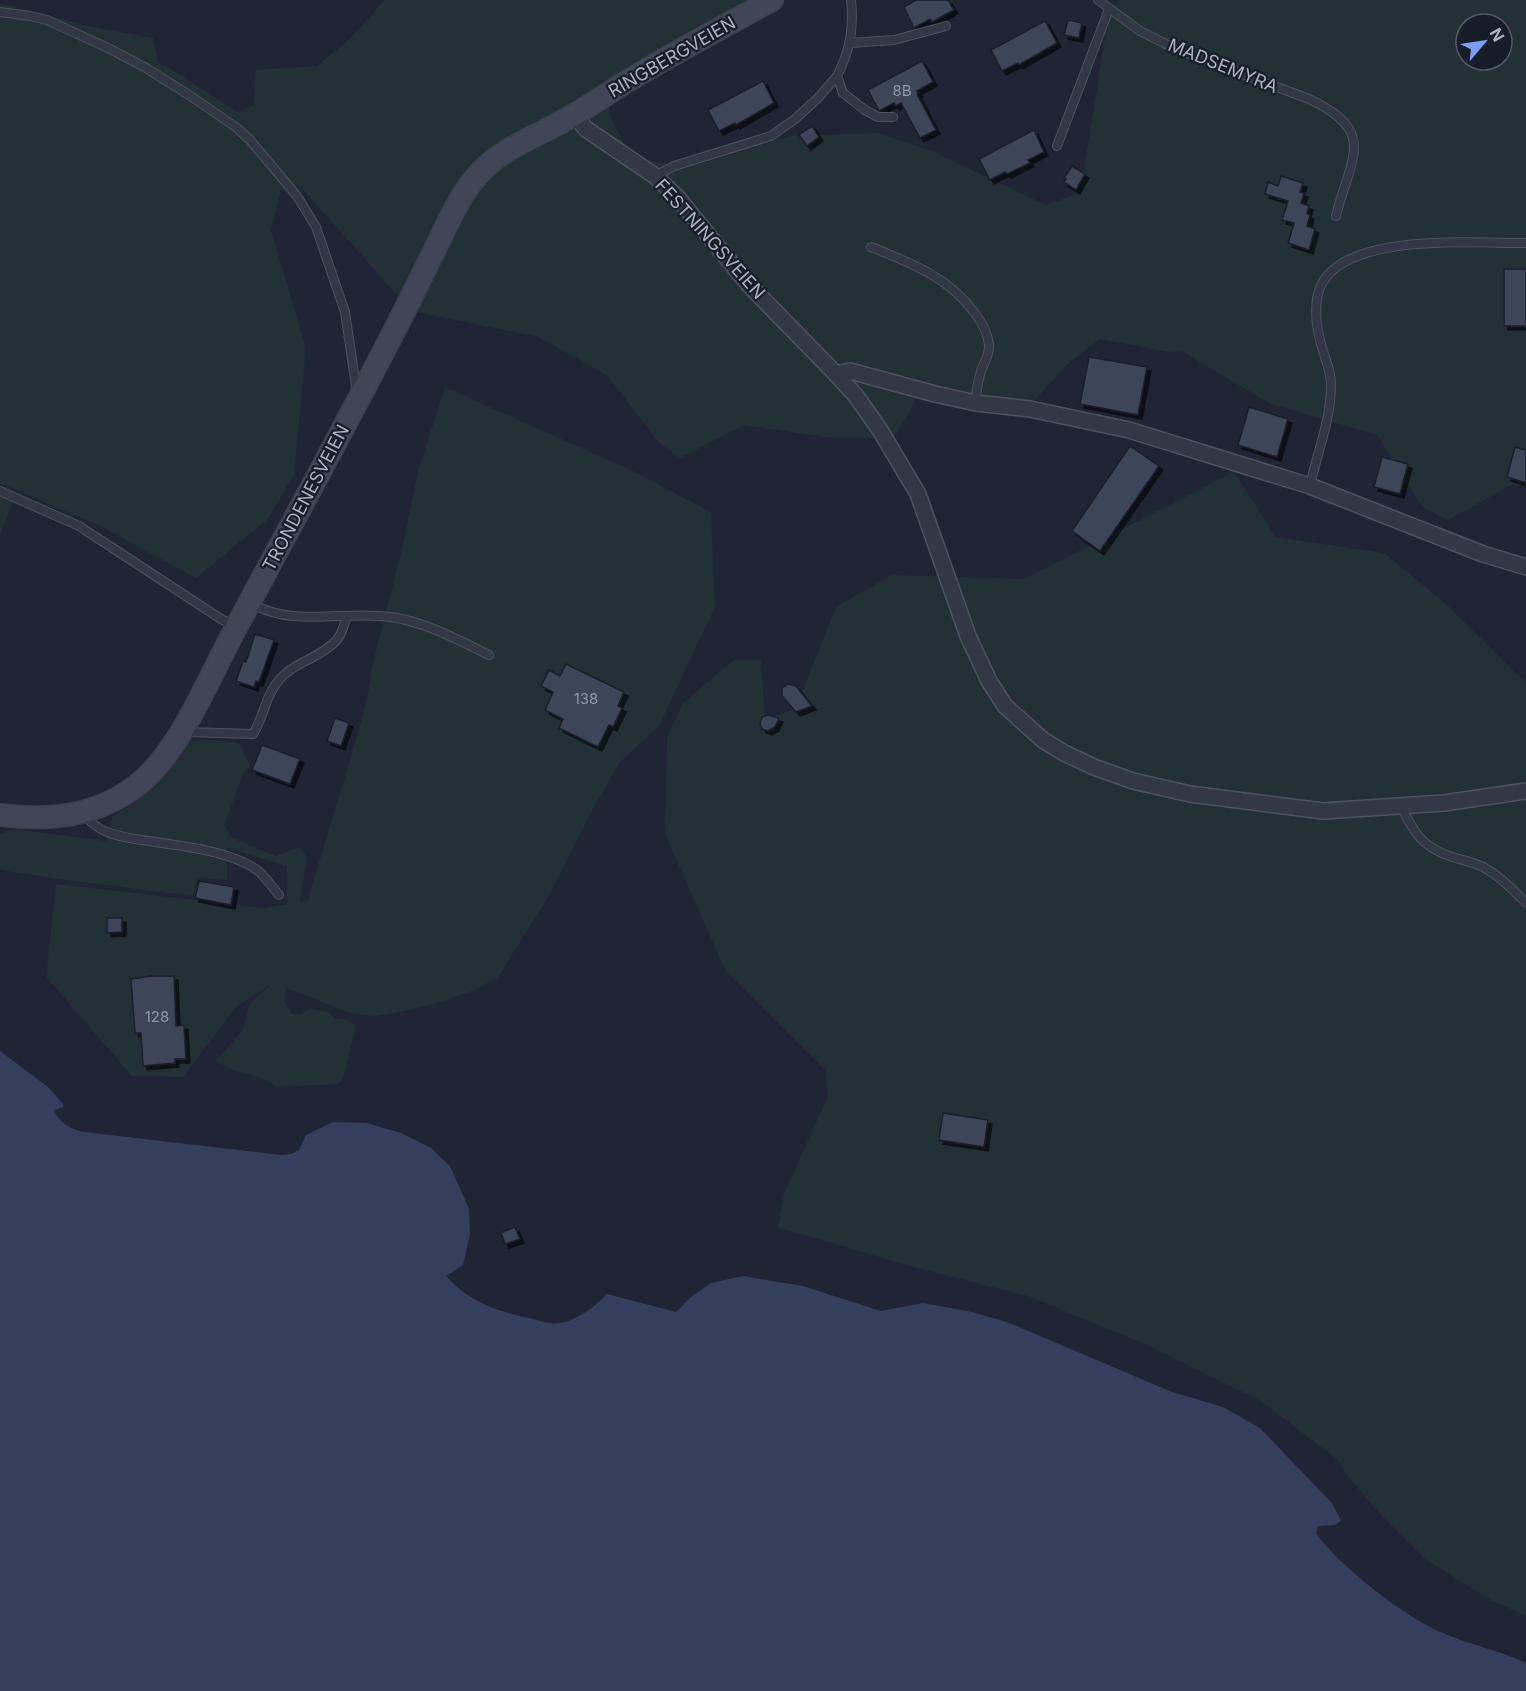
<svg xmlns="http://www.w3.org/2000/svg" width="1526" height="1691" font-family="Inter,sans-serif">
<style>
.green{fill:#213136;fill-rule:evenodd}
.water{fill:#333f5c}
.building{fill:#3d4558;stroke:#1a1f2c;stroke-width:1.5;filter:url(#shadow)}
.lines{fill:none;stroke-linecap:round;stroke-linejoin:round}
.service-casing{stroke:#4d5261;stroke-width:10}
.minor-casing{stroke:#4d5261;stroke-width:18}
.secondary-casing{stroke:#3c414f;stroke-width:24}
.service{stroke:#323845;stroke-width:8}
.minor{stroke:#323845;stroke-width:15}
.secondary{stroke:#404658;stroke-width:21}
.labels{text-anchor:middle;stroke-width:4.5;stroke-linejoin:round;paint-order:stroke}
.number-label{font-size:15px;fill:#9097a8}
.street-label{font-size:18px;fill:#acb2c3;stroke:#181d2a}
</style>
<defs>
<filter id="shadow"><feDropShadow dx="4" dy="4" stdDeviation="0" flood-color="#0009"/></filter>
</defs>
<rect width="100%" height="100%" fill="#1f2535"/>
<g class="green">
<path d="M385,0h378l-151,85 -3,29 22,42 55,12 104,-32 88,-3 56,19 112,53 34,-12 30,-186 11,-7h405v486l-15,-1 -63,35 -26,-13 -45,-72 -106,-31 -90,-53 -13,1 -68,-13 -35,27 -34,39 -82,-17 -27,1 -28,49h-62l-88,-13 -64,33 -22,-16 -51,-67 -69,-38 -127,-26 -111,-125 -19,4 -10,40 35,118 -12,127 -26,44 -72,59 -94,-51 -102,-44v-480l92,24 61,11 5,23 80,51 16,-7 1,-35 62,-4 30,-25zM1466,24h36v36h-36z"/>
<path d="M445,387l188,84 78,41 4,95 -56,119 -39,36 -24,41 -49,96 -49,78 -23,13 -35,12 -35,9 -29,5 -23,-2 -67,-26 -2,13 8,13 9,1 9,-7 17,4 9,7 7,-1 13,7 -13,54 -4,5 -62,3 -14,-9 -30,-8 -18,-9 28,-31 6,-25 21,-20 -33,21 -54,71 -51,-1 -86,-99 10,-93 209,24 22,-4v-38l-60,-18v32l-30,-2 -4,18 -134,-17 -59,-9v-36l13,-5 93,12 6,-24c21,-13 42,-29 57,-49 6,-8 10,-22 20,-26 12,-4 39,-2 51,2l10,22 -7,8 -19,51 8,13 44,18 23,-9 8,10 -7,44 8,-1c14,-49 30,-98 44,-147 8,-28 17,-56 20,-86l30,-118 16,-78z"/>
<polygon points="1234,472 1276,537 1384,553 1445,603 1526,683 1526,1616 1491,1600 1425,1559 1377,1511 1344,1471 1338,1460 1259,1400 1147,1345 1028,1296 913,1267 778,1227 784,1194 828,1096 825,1070 726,972 665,834 667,738 683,703 734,660 761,660 765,719 795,709 836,607 892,575 1024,579"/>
<polygon points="0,496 13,502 0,535"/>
</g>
<path class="water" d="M0,1051l48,36 15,17v3l-9,3c5,13 17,19 30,22l198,23 9,-1 8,-4 7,-15 27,-13 34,1 34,10 30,15 19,18 19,43 1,25 -7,31 -17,11c24,27 53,36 87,43 8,2 19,6 27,4 18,-3 35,-17 47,-29l69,18 15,-15 20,-14 32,-7 60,10 78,25 42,-8 49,9 35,10 165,70 51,15 37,21 72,75 9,18 -6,4 -17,1 -2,7c23,33 90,85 127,100 27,12 56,17 83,30v28h-1526z"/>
<g class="building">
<polygon points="916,0 948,0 954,10 932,22 930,19 914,28 904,7"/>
<polygon points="1068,20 1082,23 1079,38 1064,35"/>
<polygon points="1045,21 1057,43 1019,65 1018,63 1002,71 991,50"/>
<polygon points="922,61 933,82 917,91 919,93 917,94 936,130 920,138 901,103 896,106 894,103 879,111 868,90"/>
<polygon points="763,81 774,103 736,125 735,123 719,131 708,110"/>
<polygon points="812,126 819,137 807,146 799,135"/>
<polygon points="1034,130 1044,152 1028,160 1030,163 1007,174 1005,172 990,180 979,159"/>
<polygon points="1072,166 1085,174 1076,190 1064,182 1066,179 1064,178"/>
<polygon points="1281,176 1303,183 1300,192 1304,193 1301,203 1309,206 1307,214 1310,215 1307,226 1315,229 1309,250 1288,243 1294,223 1282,220 1288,201 1265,194 1268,182 1278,186"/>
<rect x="1504" y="269" width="22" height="57"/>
<polygon points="1089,357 1147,367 1138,415 1080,404"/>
<polygon points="1249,407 1288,419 1277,457 1238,445"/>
<polygon points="1130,446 1159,466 1100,551 1072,531"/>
<polygon points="1515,447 1526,450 1526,483 1507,477"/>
<polygon points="1382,457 1408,464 1400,494 1374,487"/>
<polygon points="255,634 274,640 259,682 256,681 254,687 236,681 243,661 246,662"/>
<polygon points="566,664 624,692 618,706 622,708 613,727 609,725 598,747 559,728 563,719 545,710 553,692 541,686 549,670 560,676"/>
<polygon points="788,684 796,686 812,706 796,712 782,696 782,688"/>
<polygon points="768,715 779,718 775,727 768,731 762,729 760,724 762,717"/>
<polygon points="335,718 349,723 341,746 327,741"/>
<polygon points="262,745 300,759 290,784 252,770"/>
<polygon points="199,881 234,887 231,905 195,898"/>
<polygon points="107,918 122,918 122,932 107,933"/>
<polygon points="152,976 174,976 176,1026 184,1025 186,1059 175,1059 175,1063 143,1066 141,1033 135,1033 131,979"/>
<polygon points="943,1113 988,1120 984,1147 939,1140"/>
<polygon points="515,1227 520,1239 505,1244 501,1233"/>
</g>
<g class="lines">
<defs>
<g id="service">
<path d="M851,0c3,28 -1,51 -14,76l6,17 22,17 13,7h15"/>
<path d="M1098,0l42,31 38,19 131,49c70,33 41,59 27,117"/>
<polyline points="0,12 30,16 47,20 110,49 146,68 192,97 237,128 250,140 297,196 316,227 345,312 357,393"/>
<polyline points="850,43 894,40 946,26"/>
<polyline points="1057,146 1109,9"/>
<polyline points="655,176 674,166 771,136 795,119 818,98 837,76"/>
<path d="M871,247c40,16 77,30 103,65 7,9 14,21 15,33 1,9 -5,18 -8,26 -3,10 -5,21 -5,32"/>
<path d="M1310,486c7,-33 20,-63 21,-98 1,-15 -6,-29 -10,-44 -4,-14 -6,-30 -4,-45 9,-70 159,-55 209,-56"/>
<polyline points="0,491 79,526 221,619 235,626"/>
<path d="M251,603c41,25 95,7 140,14 35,5 67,23 98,38"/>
<path d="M185,732l68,2c11,-17 12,-38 26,-54 15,-18 41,-22 57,-39 6,-6 8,-17 11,-25"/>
<path d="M1401,806c13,27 21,41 51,51 10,3 21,5 31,10 17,9 30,23 43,36"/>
<path d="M84,814c14,20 35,22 57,26 34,5 88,10 116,30 9,7 15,17 22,25"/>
</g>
<g id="minor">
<polyline points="574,115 586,129 655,176 677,197 750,286 836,374 856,396 880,430 918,494 968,636 989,681 1005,706 1043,740 1064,753 1094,767 1133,781 1190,794 1323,811 1444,803 1526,791"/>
<polyline points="836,374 850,371 935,394 976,403 1030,409 1129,430 1310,486 1483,554 1526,567"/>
</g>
<path id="secondary" d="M0,815c49,6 95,2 136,-29 41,-31 69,-99 93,-145 53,-100 108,-199 160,-300 18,-34 34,-68 51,-102 10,-21 20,-43 36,-62 23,-28 58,-39 89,-57 25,-14 47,-30 71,-44 45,-27 90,-51 136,-76"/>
</defs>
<use href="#service" class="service-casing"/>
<use href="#minor" class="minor-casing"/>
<use href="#secondary" class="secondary-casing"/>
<use href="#service" class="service"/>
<use href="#minor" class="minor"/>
<use href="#secondary" class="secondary"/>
</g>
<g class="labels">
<g class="number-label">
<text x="902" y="96">8B</text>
<text x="586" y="704">138</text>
<text x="157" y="1022">128</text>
</g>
<g class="street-label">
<text transform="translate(672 57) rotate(-30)" y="6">RINGBERGVEIEN</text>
<text transform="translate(1223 66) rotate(22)" y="6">MADSEMYRA</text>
<text transform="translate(710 239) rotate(48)" y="6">FESTNINGSVEIEN</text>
<text transform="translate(306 498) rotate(-62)" y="6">TRONDENESVEIEN</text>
</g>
</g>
<g transform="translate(1484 42) rotate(61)"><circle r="28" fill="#181d2a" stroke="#535967" stroke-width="1.5"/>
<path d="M0-4.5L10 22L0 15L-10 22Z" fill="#7f9df5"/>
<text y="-9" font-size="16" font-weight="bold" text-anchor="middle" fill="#acb2c3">N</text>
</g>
</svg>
